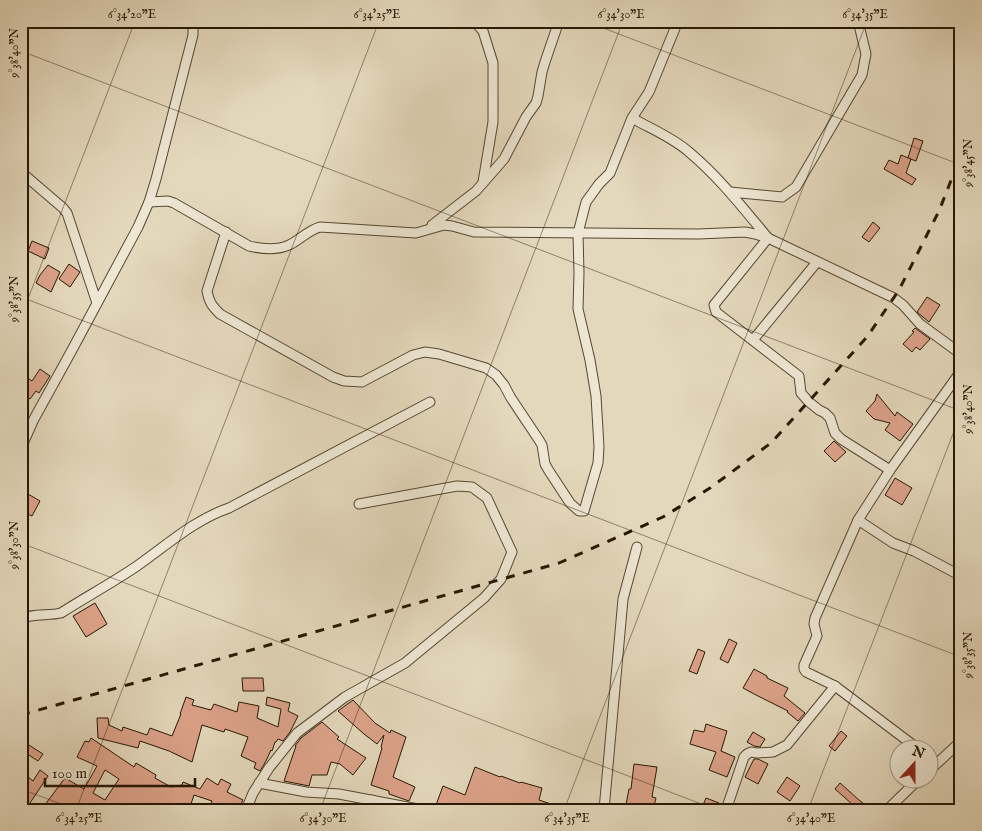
<svg xmlns="http://www.w3.org/2000/svg" width="982" height="831" font-family="'IM FELL English',serif">
<style>
.building{fill:#dda38a;stroke:#261704;fill-rule:evenodd}
.lines{fill:none;stroke-linecap:round;stroke-linejoin:round}
.street-casing{stroke:#564732;stroke-width:11}
.street{stroke:#ede6d3;stroke-width:9}
.rail{stroke:#261704;stroke-width:3;stroke-dasharray:9 9;stroke-linecap:butt}
.ticks{fill:none;stroke:#261704;stroke-width:1;stroke-opacity:0.45}
.neatline{fill:none;stroke:#261704;stroke-width:2}
.ticks-label{font-size:12px;text-anchor:middle;fill:#261704}
</style>
<rect width="100%" height="100%" fill="#e4d8bc"/>
<filter id="stains"><feTurbulence type="fractalNoise" baseFrequency=".004" numOctaves="4"/><feColorMatrix values="0 0 0 0 .2 0 0 0 0 .09 0 0 0 0 .02 0 0 0 .5 -.17"/></filter>
<radialGradient id="worn" r=".72"><stop offset=".6" stop-color="#630" stop-opacity="0"/><stop offset="1" stop-color="#630" stop-opacity=".3"/></radialGradient>
<g class="building">
<polygon points="914,138 923,141 916,161 908,158"/>
<polygon points="901,155 911,159 906,173 916,179 912,185 884,169 889,160 898,164"/>
<polygon points="873,222 880,228 869,242 862,237"/>
<polygon points="32,241 49,248 45,259 28,251"/>
<polygon points="69,264 80,272 70,287 59,279"/>
<polygon points="48,265 60,272 51,292 36,283 40,275"/>
<polygon points="927,297 940,305 929,322 917,312"/>
<polygon points="915,328 930,339 920,350 916,347 912,352 903,344 914,332 912,331"/>
<polygon points="40,369 50,376 39,393 36,391 30,399 21,393 21,374 32,381"/>
<polygon points="877,394 895,416 897,412 913,424 900,441 885,430 890,423 874,419 866,411 875,401"/>
<polygon points="834,441 846,452 835,462 824,451"/>
<polygon points="895,478 912,488 902,505 885,495"/>
<polygon points="21,490 40,501 32,516 21,511"/>
<polygon points="95,603 107,624 86,637 73,616"/>
<polygon points="729,639 737,643 728,663 720,659"/>
<polygon points="698,649 705,652 697,674 689,671"/>
<polygon points="754,669 767,676 767,678 788,688 784,696 805,713 798,721 787,712 788,711 756,695 743,688"/>
<polygon points="242,678 263,678 264,691 243,691"/>
<polygon points="186,697 194,700 192,705 211,710 214,704 237,712 239,702 259,706 257,718 278,727 281,709 266,705 267,697 290,703 288,711 298,716 290,732 283,741 278,739 276,742 275,742 272,751 271,750 266,761 260,771 254,768 256,763 241,756 248,737 225,729 224,732 202,725 192,762 169,751 140,741 138,748 98,738 97,718 108,718 109,725 122,731 123,727 147,735 150,728 172,736 181,714 180,714"/>
<polygon points="353,700 375,723 390,733 391,730 406,737 393,777 415,787 409,801 389,794 389,791 371,785 382,748 381,747 384,735 377,744 364,734 338,711"/>
<polygon points="322,722 339,737 337,739 366,758 353,775 340,764 331,762 327,775 312,775 309,786 284,781 296,746 295,746 301,738"/>
<polygon points="706,724 727,731 721,751 735,757 727,777 709,770 716,752 690,744 694,730 704,732"/>
<polygon points="841,731 847,736 835,751 829,746"/>
<polygon points="753,732 765,739 760,747 754,746 747,742"/>
<path d="M91,738l43,29 2,-4 20,12 -1,3 16,9 11,-2 1,-3 17,7 7,-11 11,7 3,-6 10,5 -4,8 16,8 -5,10h-16l-12,-5 2,-4 -18,-6 -5,15h-148l24,-32 19,11 13,-23 -20,-9 8,-16 4,1zM105,770l14,9 -14,21 -12,-7z"/>
<polygon points="21,740 43,754 38,761 21,750"/>
<polygon points="754,759 758,759 768,764 758,784 745,777"/>
<polygon points="634,764 657,767 652,797 656,798 653,810 625,810 629,789 631,789"/>
<polygon points="475,767 500,777 501,776 520,783 521,782 542,788 539,800 563,808 563,810 455,810 436,805 443,786 465,795"/>
<polygon points="40,770 48,776 28,806 21,799 21,771 33,781"/>
<polygon points="787,777 800,786 790,801 777,792"/>
<polygon points="840,783 859,800 872,810 849,810 853,805 835,789"/>
<polygon points="706,798 719,803 716,810 701,810"/>
</g>
<g class="lines">
<defs>
<g id="street">
<polyline points="474,21 483,31 493,63 493,122 483,182"/>
<polyline points="21,22 24,21"/>
<path d="M632,118c19,11 40,19 57,34 30,25 54,56 79,86l-54,67 2,7 83,64 2,17 8,9 10,8 6,3 5,5 5,15 6,6 49,31"/>
<polyline points="21,172 63,208 67,213 97,303"/>
<polyline points="730,192 782,197 796,187 862,75 866,54 858,21"/>
<path d="M149,202l19,-1 6,2 75,43c13,3 27,5 40,-1 11,-5 18,-14 31,-18l96,6 28,-8 8,1 22,6 224,2 47,-2 10,2 13,4 126,60 9,7 17,19 41,30"/>
<polyline points="432,225 476,191 504,159 526,117 536,103 538,96 542,72 545,62 559,21"/>
<path d="M226,232l-19,59c2,11 5,15 13,23l113,63 11,4 18,1 51,-27 12,-3 14,2 47,14 10,7 8,10 7,13 28,42 3,5 3,19 4,7 21,32 9,8h5l14,-48 1,-16 -3,-51 -6,-36 -12,-51 1,-36 -1,-40 8,-31 13,-18 11,-11 22,-55 17,-26 29,-71"/>
<polyline points="753,340 817,262"/>
<polyline points="21,448 34,419 72,350 138,227 149,202 156,179 193,35 193,21"/>
<polyline points="858,520 893,543 914,551 961,576"/>
<path d="M21,619c10,-6 28,-3 40,-6 25,-16 51,-30 76,-47 30,-21 57,-46 92,-58l201,-106"/>
<polyline points="917,748 835,686 806,672 804,669 804,665 817,636 814,624 815,618 858,520 890,470 961,371"/>
<polyline points="930,770 961,741"/>
<polyline points="259,783 306,792 339,794 423,810"/>
<polyline points="246,810 253,793 269,768 297,733 345,697 405,663 484,598 501,579 512,552 487,498 472,487 457,486 359,504"/>
<polyline points="369,810 372,800"/>
<polyline points="604,810 623,599 637,547"/>
<polyline points="726,810 744,757 747,754 751,752 757,753 773,752 787,745 835,686"/>
<polyline points="887,810 920,778"/>
</g>
</defs>
<use href="#street" class="street-casing"/>
<use href="#street" class="street"/>
<polyline class="rail" points="21,715 559,563 663,517 710,488 771,443 867,337 899,290 939,211 961,155"/>
</g>
<path class="ticks" d="M585,21l376,144M21,51l940,360M21,297l940,360M21,317l114,-296M21,543l696,267M21,789l56,21M76,810l303,-789M320,810l303,-789M564,810l303,-789M808,810l153,-397"/>
<rect width="982" height="831" fill="none" stroke="#e4d8bc" stroke-width="55"/>
<g transform="translate(914 764) rotate(21)"><circle r="24" fill="#ede6d3" stroke="#9d9380"/>
<path d="M0-4L9 19L0 12L-9 19Z" fill="#8f2418"/>
<text y="-8" font-size="14" font-weight="bold" text-anchor="middle" fill="#261704">N</text>
</g>
<path d="M45 778v8h150v-8" fill="none" stroke="#261704" stroke-width="2.5"/>
<text x="52" y="778" font-size="15" fill="#261704" stroke="#ede6d3" stroke-width="4" paint-order="stroke">100 m</text>
<rect x="28" y="28" width="926" height="776" class="neatline"/>
<g class="ticks-label">
<text x="132" y="18">6°34'20"E</text>
<text x="377" y="18">6°34'25"E</text>
<text x="621" y="18">6°34'30"E</text>
<text x="865" y="18">6°34'35"E</text>
<text transform="translate(14 53) rotate(-90)" y="4">9°38'40"N</text>
<text transform="translate(968 163) rotate(-90)" y="4">9°38'45"N</text>
<text transform="translate(14 299) rotate(-90)" y="4">9°38'35"N</text>
<text transform="translate(968 409) rotate(-90)" y="4">9°38'40"N</text>
<text transform="translate(14 545) rotate(-90)" y="4">9°38'30"N</text>
<text transform="translate(968 655) rotate(-90)" y="4">9°38'35"N</text>
<text x="79" y="822">6°34'25"E</text>
<text x="323" y="822">6°34'30"E</text>
<text x="567" y="822">6°34'35"E</text>
<text x="811" y="822">6°34'40"E</text>
</g>
<rect width="100%" height="100%" filter="url(#stains)"/>
<rect width="100%" height="100%" fill="url(#worn)"/>
</svg>
